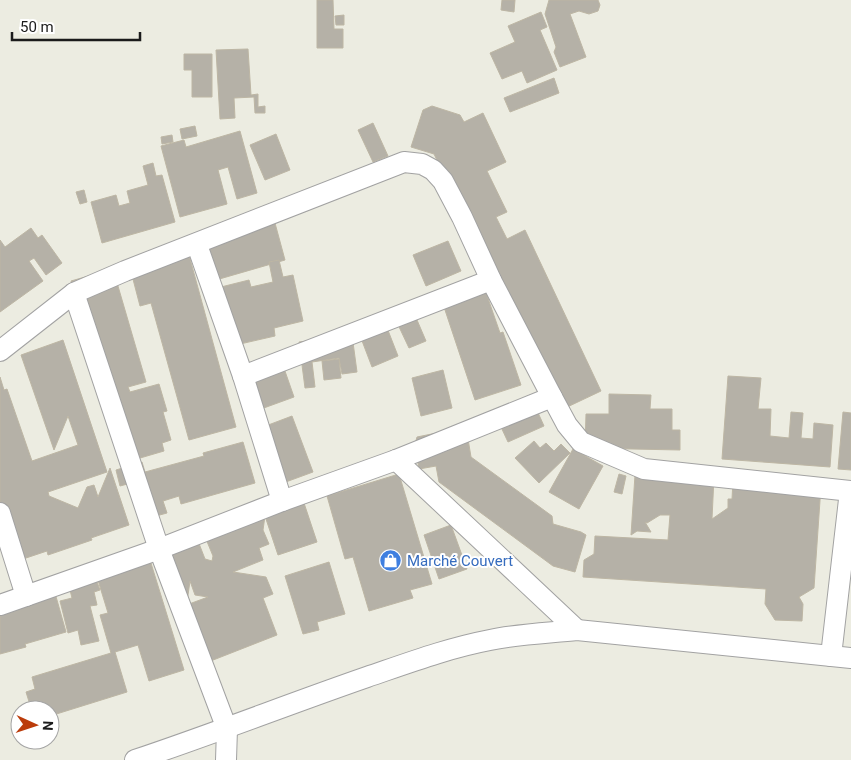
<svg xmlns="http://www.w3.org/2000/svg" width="851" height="760" font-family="Roboto,sans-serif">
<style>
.building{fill:#b5b1a7;stroke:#bdb6a4}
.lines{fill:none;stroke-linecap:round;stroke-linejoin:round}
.minor-casing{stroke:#a2a2a2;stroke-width:22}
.minor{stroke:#fff;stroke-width:20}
.labels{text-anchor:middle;stroke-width:4;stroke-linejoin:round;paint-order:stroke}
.shop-label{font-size:15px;fill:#366cbe;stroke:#fff;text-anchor:start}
</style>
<rect width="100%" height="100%" fill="#ecece1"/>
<g class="building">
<polygon points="317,0 333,0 334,29 343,29 343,48 317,48"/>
<polygon points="502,0 515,0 514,12 501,10"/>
<polygon points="549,0 598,0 600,5 598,11 589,14 579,11 570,14 586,57 560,67 554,52 556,47 545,14"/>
<polygon points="541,12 547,27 540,30 557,70 527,83 522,71 502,79 490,53 515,42 508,26"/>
<polygon points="344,15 344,25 336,25 335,16"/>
<polygon points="248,49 251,95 258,94 258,107 265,106 265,113 255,113 254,97 234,98 235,118 220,119 216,50"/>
<polygon points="184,54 212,54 212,97 192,97 192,70 184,70"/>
<polygon points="554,78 559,93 510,112 504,98"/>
<polygon points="432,106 460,115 464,122 483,113 506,162 487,171 507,212 496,217 507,239 525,230 601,391 563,409 554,406 434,154 411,147 423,110"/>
<polygon points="373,123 388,156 373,162 358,130"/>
<polygon points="195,126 197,136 182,139 180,129"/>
<polygon points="240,131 257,193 237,199 228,167 218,170 227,204 180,217 161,146 184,140 186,147"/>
<polygon points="276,134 290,170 265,180 250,145"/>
<polygon points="172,135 173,142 162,144 161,137"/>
<polygon points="153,163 156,176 162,175 175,222 102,243 91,202 116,195 119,206 130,203 127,191 148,185 143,166"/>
<polygon points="84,190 87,202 80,204 76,192"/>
<polygon points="272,212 285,260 209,282 195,234"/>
<polygon points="31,228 38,238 42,235 62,263 46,275 34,258 29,261 43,281 0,312 0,240 5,247"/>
<polygon points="448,241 461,271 426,286 413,255"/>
<polygon points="186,244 236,427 189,440 151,303 140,306 128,260"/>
<polygon points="279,260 283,277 293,275 303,321 274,328 275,336 227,347 213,289 249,280 251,287 273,282 269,262"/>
<polygon points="113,269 146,382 128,387 130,392 159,384 167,411 163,412 171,440 162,443 164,451 123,463 71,281"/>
<polygon points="482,281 500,333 503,332 521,385 475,400 440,295"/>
<polygon points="411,306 426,341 409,348 393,314"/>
<polygon points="382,315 398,356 372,367 356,325"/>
<polygon points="352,335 357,372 342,374 339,358 312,362 315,387 305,388 299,342"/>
<polygon points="63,340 107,472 48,492 49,496 78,508 87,487 94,485 98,497 110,468 129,525 91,538 92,540 48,555 47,551 17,561 0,529 0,377 4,390 7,389 32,461 78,445 68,416 54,450 21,355"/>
<polygon points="279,354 294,397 261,409 246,365"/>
<polygon points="339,359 341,378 324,380 322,361"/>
<polygon points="443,370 452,408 421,416 412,378"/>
<polygon points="728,376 761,378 758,409 771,409 770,436 789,438 791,412 803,413 801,438 813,439 814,423 833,425 830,467 722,459"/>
<polygon points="609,394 651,395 650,409 672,409 672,430 680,430 680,450 585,448 586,414 609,414"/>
<polygon points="530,395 544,426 508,442 494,412"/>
<polygon points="843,412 851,413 851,470 838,469"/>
<polygon points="292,416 313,472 283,483 263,427"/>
<polygon points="466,427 471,457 552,516 553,524 581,532 586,535 575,572 553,566 439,482 436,466 419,469 415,444 417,437"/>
<polygon points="534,441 540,448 546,443 554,451 561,444 570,453 539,483 515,458"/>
<polygon points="243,442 255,483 181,504 179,496 163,501 167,513 145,519 135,482 120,486 116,470 142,462 145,472 204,456 203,453"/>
<polygon points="573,449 603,466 579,509 549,492"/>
<polygon points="399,474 432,584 410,590 413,598 369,611 353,557 345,559 327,496"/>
<polygon points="619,474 626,476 622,494 614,492"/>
<polygon points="635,475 714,477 712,519 728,508 728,499 732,499 733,480 821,486 814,588 799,597 803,604 802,621 775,620 765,604 766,589 583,577 584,560 594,554 595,536 668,540 670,515 660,515 647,523 645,522 651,532 637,531 631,535"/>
<polygon points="304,503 317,542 278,555 265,516"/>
<polygon points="265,516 263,530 269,544 259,548 263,560 233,572 266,577 273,594 263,598 277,635 203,664 181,607 208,597 195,595 190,581 187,602 165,554 198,541 205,559 212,561 213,556 206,539"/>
<polygon points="451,525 467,569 439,579 424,535"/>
<polygon points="150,560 184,670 149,681 138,645 115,652 127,692 50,716 50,710 26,710 31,708 26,692 35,689 32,677 111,653 100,615 108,613 97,577"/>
<polygon points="329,562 345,614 317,622 319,630 303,634 285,576"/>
<polygon points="96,579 100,590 94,592 97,605 90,606 99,641 81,645 78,630 68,633 60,601 72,598 69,586"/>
<polygon points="55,593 66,632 25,644 26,647 0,654 0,612"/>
</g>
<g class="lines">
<defs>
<g id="minor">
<polyline points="197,245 243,376 282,501"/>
<polyline points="74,293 159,549 227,729 226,760"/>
<polyline points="0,351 74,293 125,271 404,162 422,164 433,170 443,181 462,217 491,280 552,397 567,425 581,442 644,469 851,491"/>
<polyline points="243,376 491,280"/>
<polyline points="396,460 577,630"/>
<polyline points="0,513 26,596"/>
<polyline points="0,605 159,549 282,501 396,460 552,397"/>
<polyline points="831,656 850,491"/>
<path d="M135,760c78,-26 154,-56 232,-83 41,-14 81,-29 123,-37 29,-6 58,-7 87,-10l274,28"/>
</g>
</defs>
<use href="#minor" class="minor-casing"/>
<use href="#minor" class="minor"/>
</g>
<defs>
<symbol id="shop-disc" viewBox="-11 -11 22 22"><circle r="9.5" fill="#3f7fe0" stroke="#fff"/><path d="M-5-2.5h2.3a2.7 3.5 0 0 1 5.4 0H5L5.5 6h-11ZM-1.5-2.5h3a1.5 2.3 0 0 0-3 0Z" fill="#fff"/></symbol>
</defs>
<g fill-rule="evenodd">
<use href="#shop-disc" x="378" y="548" width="25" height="25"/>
</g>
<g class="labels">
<g class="shop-label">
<text x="407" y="566">Marché Couvert</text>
</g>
</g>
<g transform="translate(35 725) rotate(93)"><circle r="24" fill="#ffffff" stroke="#a4a4a4"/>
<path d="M0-4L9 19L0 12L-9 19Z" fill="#bb3c0b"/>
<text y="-8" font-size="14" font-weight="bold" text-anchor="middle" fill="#1b1b1b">N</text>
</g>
<path d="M12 32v8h128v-8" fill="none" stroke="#1b1b1b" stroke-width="2.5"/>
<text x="20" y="32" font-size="15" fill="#1b1b1b" stroke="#ffffff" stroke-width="4" paint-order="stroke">50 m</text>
</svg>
